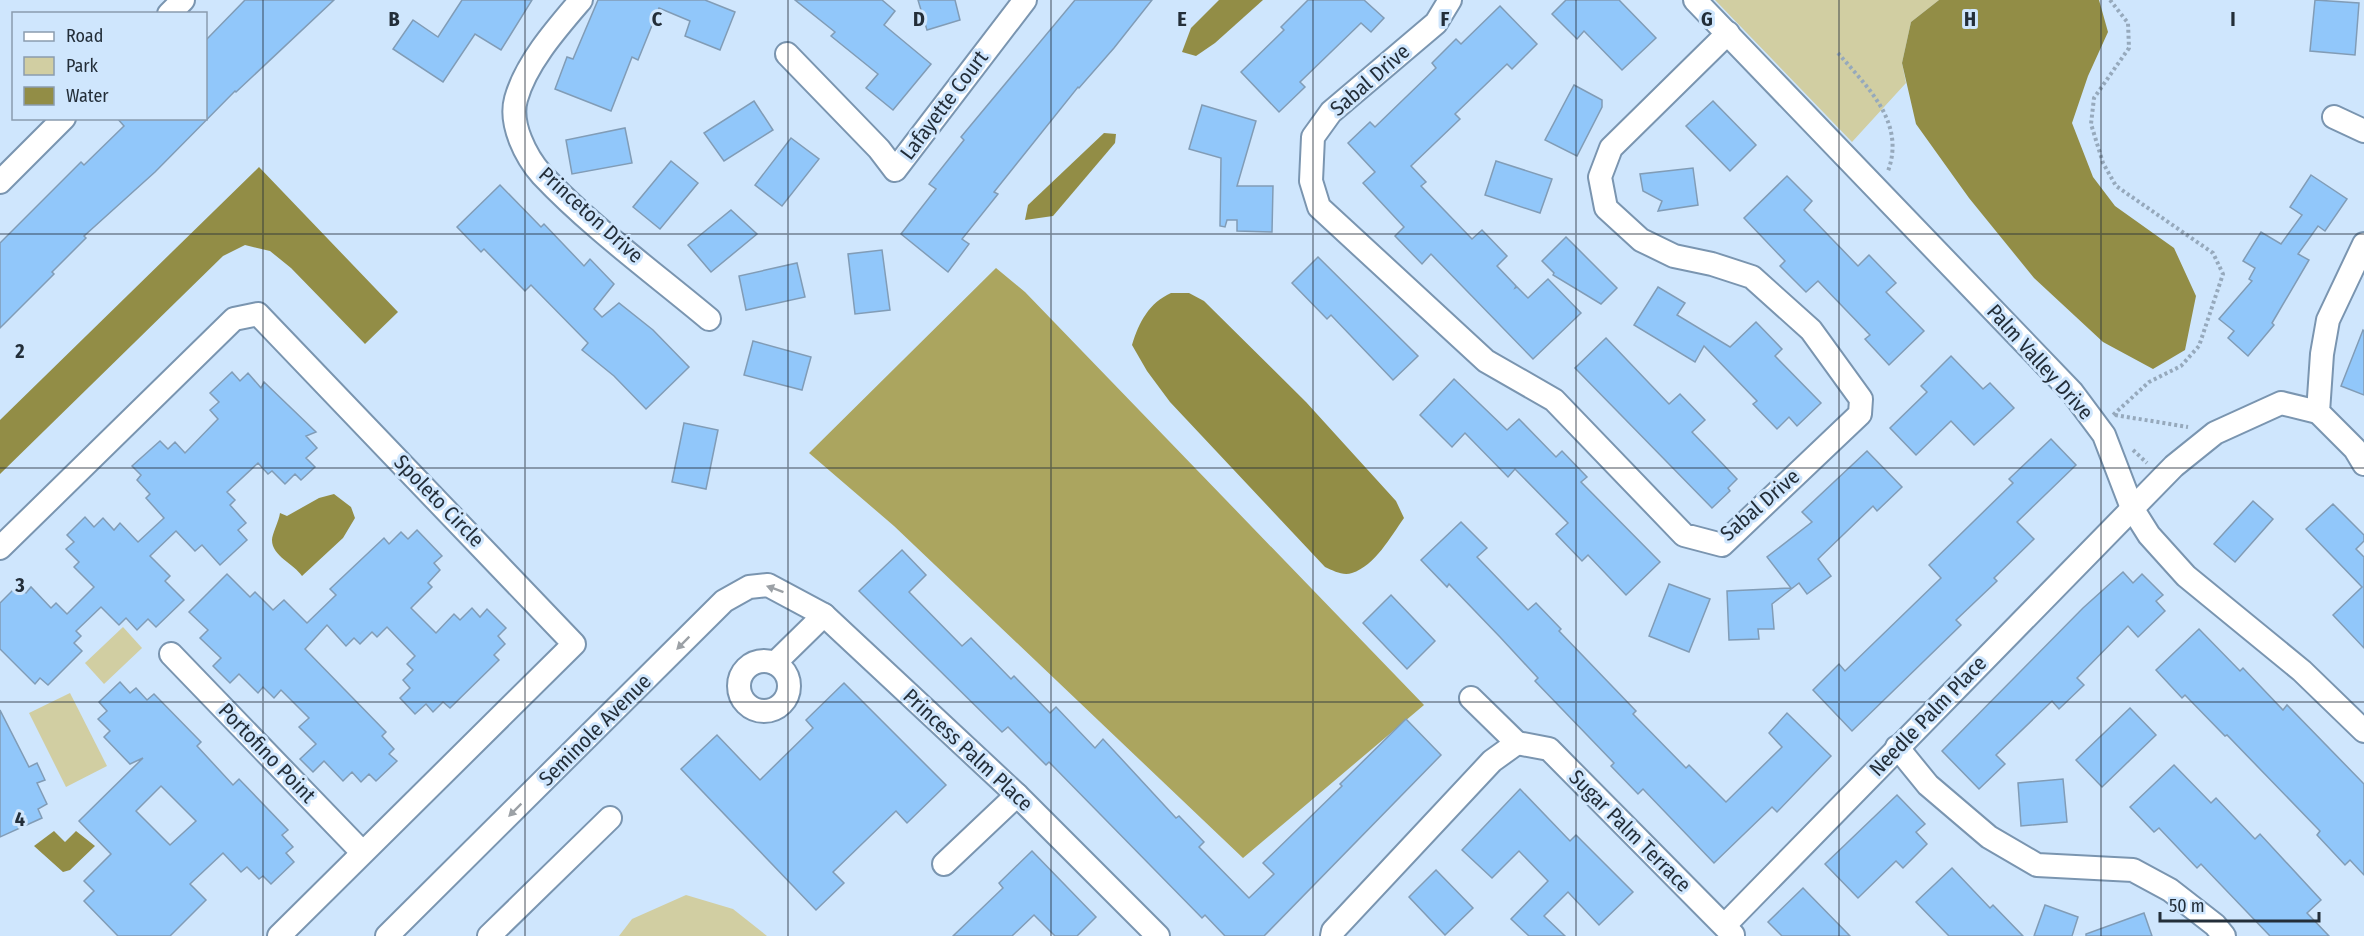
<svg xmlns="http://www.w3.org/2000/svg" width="2364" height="936" font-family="'Fira Sans Condensed',sans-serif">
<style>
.green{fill:#d1cea2}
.forest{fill:#aba55f}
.water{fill:#928d46}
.building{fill:#91c7fa;stroke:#819cb6;stroke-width:1.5;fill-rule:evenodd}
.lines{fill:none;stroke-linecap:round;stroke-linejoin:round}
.minor-casing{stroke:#7a95b0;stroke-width:26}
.path{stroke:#96a9bc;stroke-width:4;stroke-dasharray:3 3;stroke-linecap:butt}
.minor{stroke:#fff;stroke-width:22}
.oneway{fill:#9ca1a6}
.grid{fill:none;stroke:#232e39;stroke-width:1.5;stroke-opacity:0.55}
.labels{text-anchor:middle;stroke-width:6;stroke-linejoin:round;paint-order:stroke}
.street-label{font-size:21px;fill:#232e39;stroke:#cfe6fd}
.grid-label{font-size:20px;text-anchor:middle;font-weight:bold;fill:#232e39;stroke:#cfe6fd;stroke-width:6;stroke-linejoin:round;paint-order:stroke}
</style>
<rect width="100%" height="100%" fill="#cfe6fd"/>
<g class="green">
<polygon points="1715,0 1939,0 1911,22 1902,63 1906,83 1852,142"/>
<polygon points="123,627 142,648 104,684 85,663"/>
<polygon points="70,693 107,766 66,787 29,713"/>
<polygon points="686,895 733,909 767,936 619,936 632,919"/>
</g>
<polygon class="forest" points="996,268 1025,292 1424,705 1243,858 894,526 809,453"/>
<g class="water">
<polygon points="1219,0 1263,0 1215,43 1196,56 1182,52 1191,28"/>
<polygon points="1939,0 2099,0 2108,32 2088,76 2072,123 2093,177 2115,206 2174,248 2196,296 2185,350 2153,369 2103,342 2034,278 1969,198 1916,124 1902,63 1911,22"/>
<polygon points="1104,133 1116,134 1115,143 1053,216 1025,220 1028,205"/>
<polygon points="259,167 398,312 365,344 291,268 270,251 245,245 223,256 0,474 0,420"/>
<path d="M1171,293h18l15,8 102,101 90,99 8,17c-13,18 -29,48 -52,55 -9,3 -18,-2 -27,-6l-155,-165 -23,-31 -15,-26c7,-23 17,-42 39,-52z"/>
<path d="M334,494l17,13 4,11 -12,20 -41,38c-8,-12 -30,-20 -30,-36 0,-6 7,-19 8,-27l7,3 32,-18z"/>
<polygon points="54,831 65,842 76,831 95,846 70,870 63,872 34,846"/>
</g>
<g class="building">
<polygon points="245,0 334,0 236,92 235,91 155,172 84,236 86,238 52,272 54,274 0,328 0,243 81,162 84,165 124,126 117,118 206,118 206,40"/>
<polygon points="462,0 532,0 501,50 475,34 443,82 393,49 413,20 438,37"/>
<polygon points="598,0 705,0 735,12 720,50 685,36 690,21 659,8 638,60 632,57 611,111 555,89 567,57 573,59"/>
<polygon points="795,0 882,0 895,11 884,25 931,64 893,110 866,88 878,74 831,36 835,32"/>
<polygon points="918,0 955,0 960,20 927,30"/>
<polygon points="1075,0 1152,0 1114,48 1079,88 1078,87 994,192 998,194 962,239 969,244 948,272 901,234 936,189 929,184 964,140 961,137"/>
<polygon points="1308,0 1364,0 1384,18 1371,32 1361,23 1300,82 1305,87 1279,112 1241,72 1284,30 1281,27"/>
<polygon points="1566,0 1619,0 1656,38 1622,70 1584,31 1577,39 1552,14"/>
<polygon points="2315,0 2359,3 2355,55 2310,51"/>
<polygon points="1500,6 1537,44 1512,69 1507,64 1455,114 1460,119 1411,166 1426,182 1421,186 1472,239 1482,230 1507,256 1497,266 1516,286 1515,288 1517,287 1528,298 1548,279 1581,313 1533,359 1431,254 1422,264 1395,236 1404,227 1363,183 1375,172 1348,143 1370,122 1375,127 1436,68 1432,63 1456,39 1461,44"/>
<polygon points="1574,85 1602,100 1602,107 1577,156 1545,140"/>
<polygon points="754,101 773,130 724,161 704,133"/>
<polygon points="1713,101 1756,145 1730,171 1686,126"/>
<polygon points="1202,105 1256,121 1237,186 1273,186 1272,232 1237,231 1237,220 1227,220 1225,227 1220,226 1221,158 1189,149"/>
<polygon points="625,128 632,163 572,174 566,140"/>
<polygon points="791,138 819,159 782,206 755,185"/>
<polygon points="671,161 698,183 660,229 633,207"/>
<polygon points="1496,161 1552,179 1540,213 1485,195"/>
<polygon points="1693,168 1698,205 1658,211 1662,201 1643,191 1640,174"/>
<polygon points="2311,175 2347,199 2325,231 2318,226 2298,254 2309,260 2272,323 2274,325 2248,356 2228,338 2234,331 2219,319 2252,281 2249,279 2255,268 2243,261 2261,232 2281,244 2302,215 2290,207"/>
<polygon points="1787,176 1812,201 1804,210 1858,266 1869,255 1896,283 1886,292 1924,331 1889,365 1865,339 1870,335 1818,281 1806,292 1780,266 1785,261 1744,218"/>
<polygon points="500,185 541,227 544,224 584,266 590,259 614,284 594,309 602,317 619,303 653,330 689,367 646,409 614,376 582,350 588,343 531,285 525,291 484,249 481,252 457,227"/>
<polygon points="731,210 757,234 711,272 688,245"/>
<polygon points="1566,237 1617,288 1601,304 1553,275 1554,273 1542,261"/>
<polygon points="882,250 890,310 855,314 848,254"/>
<polygon points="1318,257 1418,356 1393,380 1331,315 1327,319 1292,283"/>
<polygon points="797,263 805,297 746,310 739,276"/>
<polygon points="1658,287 1685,303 1677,315 1730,347 1756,322 1782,349 1775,356 1821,403 1797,426 1789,417 1777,429 1753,404 1757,401 1704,346 1695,362 1634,325"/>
<polygon points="2363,330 2364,331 2364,395 2341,386"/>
<polygon points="1606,338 1669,404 1680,394 1705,420 1692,432 1737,479 1728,488 1730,491 1712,508 1575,368"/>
<polygon points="753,341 811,357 802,390 744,375"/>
<polygon points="1951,356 1983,389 1990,383 2014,408 1974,445 1951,421 1916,455 1890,428 1927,392 1921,386"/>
<polygon points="232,372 240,381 248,373 261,388 264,382 316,432 306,436 317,448 306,458 315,467 301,480 295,474 285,484 272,471 268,474 258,463 227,492 235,500 230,505 246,523 238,530 247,540 220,565 202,545 195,551 176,531 150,556 170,576 165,581 184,600 156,627 148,619 137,630 126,618 119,625 101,607 76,631 81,636 74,643 82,651 48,685 40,678 35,684 0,649 0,603 18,585 26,593 31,587 51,608 56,603 67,614 94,587 74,567 79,562 66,549 74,542 67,535 85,517 94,527 103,518 114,530 120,523 138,542 164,518 146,498 150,494 137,480 141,475 132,466 160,441 168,449 175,442 185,453 218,419 210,410 219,402 210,393"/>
<polygon points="1454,379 1507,430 1519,419 1556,457 1562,451 1587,477 1581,482 1660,562 1626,595 1588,555 1582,561 1556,534 1568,523 1515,469 1508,477 1465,433 1452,447 1420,415"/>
<polygon points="684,423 718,430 706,489 672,482"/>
<polygon points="2051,439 2076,465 2017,522 2034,539 1994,578 1997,581 1956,620 1961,625 1852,731 1813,690 1839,664 1845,671 1941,578 1929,565 2013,483 2009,479"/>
<polygon points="1867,451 1902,487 1877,511 1873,506 1818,559 1831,576 1807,594 1799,583 1772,604 1774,629 1758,629 1759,639 1729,640 1727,591 1791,588 1767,557 1812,522 1802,512"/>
<polygon points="2253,501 2273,519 2235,562 2214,544"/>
<polygon points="2333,504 2364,535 2364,541 2356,549 2364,557 2364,648 2333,615 2362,587 2306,529"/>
<polygon points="1461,522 1487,548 1477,557 1528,610 1536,603 1561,629 1559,631 1636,711 1633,714 1686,768 1689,765 1726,802 1782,747 1769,733 1787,713 1831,756 1777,812 1772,807 1714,863 1643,789 1638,794 1611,766 1614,763 1535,681 1538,678 1500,637 1449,584 1447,587 1421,560"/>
<polygon points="417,530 442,556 434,563 440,570 428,583 432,587 411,608 436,633 454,614 460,620 472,608 480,617 487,609 506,628 498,636 505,644 494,655 499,660 450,708 443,702 433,712 426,704 415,714 400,698 410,688 403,680 413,670 407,664 415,656 387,627 377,637 372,632 360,644 354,638 346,646 327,625 305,649 386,732 382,736 394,749 389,754 397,761 376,781 369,774 361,782 352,772 343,781 324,761 313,772 300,759 316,744 299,727 309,718 281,690 274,698 263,687 258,693 239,674 230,683 213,666 221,658 200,638 208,630 189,612 227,574 250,597 255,592 273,610 284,600 307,623 336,595 330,589 384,538 389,544 401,532 408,539"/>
<polygon points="902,550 926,575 909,592 962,646 971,638 1011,679 1014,676 1050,713 1056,707 1095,748 1103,739 1176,818 1179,816 1204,842 1199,847 1249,898 1274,874 1263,863 1342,786 1340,784 1406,719 1441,755 1264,936 1225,936 1205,915 1202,918 1049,762 1046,765 1008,727 1002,732 859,591"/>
<polygon points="2123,572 2133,583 2142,574 2163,595 2156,601 2165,611 2138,637 2128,626 2077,678 2084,685 2059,709 2052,701 1996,755 2005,764 1979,789 1942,751 2083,608"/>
<polygon points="1669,584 1710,599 1689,652 1649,636"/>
<polygon points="1391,595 1435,641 1407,669 1363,623"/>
<polygon points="2199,629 2240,671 2243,668 2283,710 2287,705 2364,784 2364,875 2350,860 2345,865 2317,835 2320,831 2227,735 2225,736 2185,695 2182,698 2156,670"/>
<path d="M120,682l10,11 6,-5 11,12 7,-6 47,48 -4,4 36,39 6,-6 49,51 -6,5 11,12 -7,6 8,9 -23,22 -8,-8 -4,3 -12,-12 -6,5 -18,-19 -33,31 16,16 -36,36h-52l-34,-35 10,-10 -10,-10 27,-27 -32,-33 64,-63 -13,6 -26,-27 6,-6 -12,-12 9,-8 -8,-9zM161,786l35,35 -26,24 -34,-34z"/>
<polygon points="844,683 946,785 907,823 896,811 833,872 844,883 816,910 681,769 717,735 760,780 813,728 806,720"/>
<polygon points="2130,708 2156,735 2102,787 2076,760"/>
<polygon points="0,710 29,767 37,763 45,780 37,783 47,804 38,809 42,818 0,837"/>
<polygon points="2174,765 2211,803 2216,798 2255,839 2260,834 2321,900 2307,913 2329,936 2270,936 2201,864 2197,868 2159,828 2154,832 2130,807"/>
<polygon points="2063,779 2067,822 2021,826 2018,783"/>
<polygon points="1520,789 1570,841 1576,835 1633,892 1599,925 1568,892 1544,916 1565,936 1529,936 1511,919 1548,881 1519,851 1492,878 1462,850"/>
<polygon points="1897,795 1925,824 1916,832 1927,844 1903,868 1896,861 1858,898 1825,864"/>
<polygon points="1032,851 1096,917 1077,936 1055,936 1034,915 1012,936 953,936 1003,888 999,883"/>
<polygon points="1952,868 1990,908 1993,905 2023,936 1949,936 1916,902"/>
<polygon points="1436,870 1473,908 1445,935 1409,897"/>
<polygon points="1803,888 1850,936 1782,936 1768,922"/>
<polygon points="2045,905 2078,917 2072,936 2034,936"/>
<polygon points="2144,913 2152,936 2086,936 2086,934"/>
</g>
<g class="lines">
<defs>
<g id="minor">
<path d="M581,0c-24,28 -55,63 -65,99 -7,25 10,58 26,76 49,52 112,98 167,144"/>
<polyline points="1450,0 1436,23 1331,112 1313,137 1311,181 1319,207 1486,361 1554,400 1684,535 1722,545 1860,414 1861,399 1811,330 1752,277 1712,264 1674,256 1641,240 1606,208 1600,177 1611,148 1728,33"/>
<polyline points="1695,0 2072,392 2104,435 2132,508 2149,535 2186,576 2302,671 2364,731"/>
<polyline points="169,14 183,0"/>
<polyline points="787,54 879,149 895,170 1025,0"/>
<polyline points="2334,117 2364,131"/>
<polyline points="0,182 64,118"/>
<polyline points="2364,244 2328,320 2322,354 2318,412 2355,449 2364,464"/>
<polyline points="0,548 234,319 258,314 574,644 279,936"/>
<polyline points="171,654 362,852"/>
<circle cx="764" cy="686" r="25"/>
<polyline points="775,663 824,615 1017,795 1158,936"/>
<polyline points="1517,743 1549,749 1733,935"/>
<polyline points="1897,747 1928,785 1989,837 2037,865 2133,870 2170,890 2215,925 2224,936"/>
<polyline points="944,864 1017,795"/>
<polyline points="1725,925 2174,466 2215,433 2281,403 2318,412"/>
<polyline points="387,936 724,601 749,587 768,585 824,615"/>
<polyline points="489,936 610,818"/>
<polyline points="1332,936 1333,931 1492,761 1517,743 1471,698"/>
</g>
</defs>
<use href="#minor" class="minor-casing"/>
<g class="path">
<polyline points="2110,0 2128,23 2129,48 2094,98 2091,124 2103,163 2116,186 2213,253 2223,274 2199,346 2181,366 2149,382 2113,415"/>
<path d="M1838,53c29,34 68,69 50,118"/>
<polyline points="2115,415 2188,427"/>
<polyline points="2133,450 2147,463"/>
</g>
<use href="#minor" class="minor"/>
</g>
<defs><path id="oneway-solid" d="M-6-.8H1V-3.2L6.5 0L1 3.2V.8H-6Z" transform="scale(1.5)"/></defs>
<g class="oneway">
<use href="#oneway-solid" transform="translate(775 589) rotate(-160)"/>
<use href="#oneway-solid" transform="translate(683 643) rotate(135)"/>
<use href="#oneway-solid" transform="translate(515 810) rotate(135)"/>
</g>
<path class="grid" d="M263,0v936M525,0v936M788,0v936M1051,0v936M1313,0v936M1576,0v936M1839,0v936M2101,0v936M0,234h2364M0,468h2364M0,702h2364"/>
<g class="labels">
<g class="street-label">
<text transform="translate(1370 80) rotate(-41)" y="7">Sabal Drive</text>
<text transform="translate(944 105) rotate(-53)" y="7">Lafayette Court</text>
<text transform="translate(591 215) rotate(42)" y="7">Princeton Drive</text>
<text transform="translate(2040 362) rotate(48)" y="7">Palm Valley Drive</text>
<text transform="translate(439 501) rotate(46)" y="7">Spoleto Circle</text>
<text transform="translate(1760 505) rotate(-41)" y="7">Sabal Drive</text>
<text transform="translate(1928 716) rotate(-46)" y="7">Needle Palm Place</text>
<text transform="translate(595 730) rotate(-45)" y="7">Seminole Avenue</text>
<text transform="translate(968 750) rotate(43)" y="7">Princess Palm Place</text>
<text transform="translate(267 753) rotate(46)" y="7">Portofino Point</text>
<text transform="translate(1630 831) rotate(45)" y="7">Sugar Palm Terrace</text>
</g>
</g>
<g class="grid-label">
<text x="394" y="26">B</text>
<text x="657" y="26">C</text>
<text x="919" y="26">D</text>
<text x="1182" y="26">E</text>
<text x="1445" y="26">F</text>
<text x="1707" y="26">G</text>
<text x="1970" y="26">H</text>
<text x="2233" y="26">I</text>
<text x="20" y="358">2</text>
<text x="20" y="592">3</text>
<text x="20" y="826">4</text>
</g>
<rect x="12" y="12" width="195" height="108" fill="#cfe6fd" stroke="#8a9caf" stroke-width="1.5"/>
<rect x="24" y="32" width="30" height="9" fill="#ffffff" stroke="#8a9caf" stroke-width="1.5"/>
<text x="66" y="42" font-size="18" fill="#232e39">Road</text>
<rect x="24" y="57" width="30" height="18" fill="#d1cea2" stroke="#8a9caf" stroke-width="1.5"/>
<text x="66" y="72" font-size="18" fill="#232e39">Park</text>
<rect x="24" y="87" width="30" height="18" fill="#928d46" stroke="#8a9caf" stroke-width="1.5"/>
<text x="66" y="102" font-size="18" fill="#232e39">Water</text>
<path d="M2160 912v9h159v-9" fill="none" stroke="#232e39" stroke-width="3"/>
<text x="2169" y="912" font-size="18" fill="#232e39" stroke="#cfe6fd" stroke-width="4.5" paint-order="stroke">50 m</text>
</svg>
